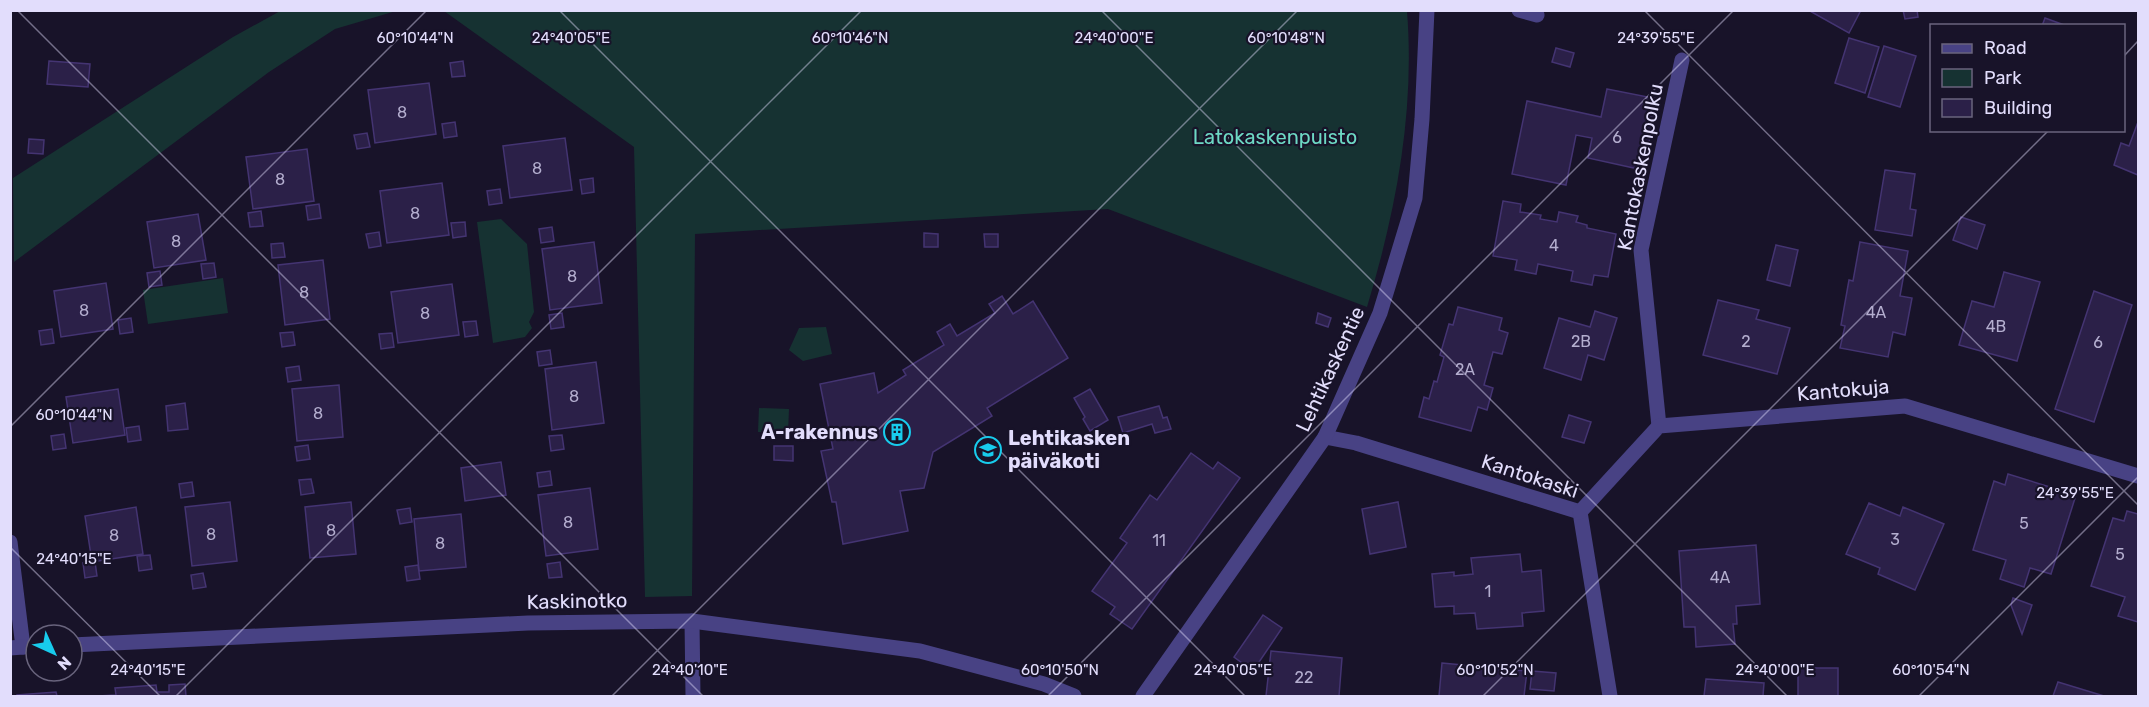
<svg xmlns="http://www.w3.org/2000/svg" width="2149" height="707" font-family="Rubik,sans-serif">
<style>
.green{fill:#163232}
.building{fill:#2b2048;stroke:#443472;stroke-width:1.5}
.lines{fill:none;stroke-linecap:round;stroke-linejoin:round}
.street{stroke:#484284;stroke-width:15}
.ticks{fill:none;stroke:#e2ddfc;stroke-width:1.5;stroke-opacity:0.45}
.labels{text-anchor:middle;stroke-width:4.5;stroke-linejoin:round;paint-order:stroke}
.number-label{font-size:16px;fill:#b4aecf}
.park-label{font-size:20px;fill:#6dd8c4;stroke:#181329}
.street-label{font-size:20px;fill:#e2ddfc;stroke:#181329}
.poi-label{font-size:20px;font-weight:bold;fill:#e2ddfc;stroke:#181329;text-anchor:end}
.ticks-label{font-size:15px;text-anchor:middle;fill:#e2ddfc;stroke:#181329;stroke-width:4.5;stroke-linejoin:round;paint-order:stroke}
</style>
<rect width="100%" height="100%" fill="#181329"/>
<g class="green">
<polygon points="282,10 396,11 335,29 269,72 14,262 13,178 233,37"/>
<path d="M444,11h963c8,101 -11,200 -40,296l-259,-98 -413,25 -3,362 -47,1 -11,-450z"/>
<polygon points="501,219 527,244 534,312 529,322 532,328 525,337 493,343 477,222"/>
<polygon points="223,278 228,313 148,324 143,290"/>
<polygon points="826,327 832,354 803,361 789,350 799,328"/>
<polygon points="759,408 789,409 788,433 758,432"/>
</g>
<g class="building">
<polygon points="1808,10 1861,10 1849,33"/>
<polygon points="1903,10 1917,10 1918,17 1905,19"/>
<polygon points="2045,18 2067,26 2042,26"/>
<polygon points="1849,38 1879,47 1865,93 1835,83"/>
<polygon points="1884,46 1916,56 1900,107 1868,97"/>
<polygon points="1556,48 1574,53 1570,67 1552,62"/>
<polygon points="49,61 90,64 88,87 47,84"/>
<polygon points="463,61 465,76 452,77 450,63"/>
<polygon points="429,83 436,134 375,143 368,90"/>
<polygon points="1607,89 1658,99 1643,170 1588,158 1592,138 1576,135 1566,185 1512,174 1527,101 1601,117"/>
<polygon points="455,122 457,136 444,138 442,124"/>
<polygon points="2138,122 2138,175 2114,165 2121,143 2129,146"/>
<polygon points="367,133 370,147 357,149 354,135"/>
<polygon points="565,138 572,190 510,198 503,146"/>
<polygon points="29,139 44,140 43,154 28,153"/>
<polygon points="307,149 314,201 253,209 246,157"/>
<polygon points="1885,170 1915,174 1910,209 1916,210 1912,236 1875,230"/>
<polygon points="593,178 594,192 582,194 580,180"/>
<polygon points="442,183 449,235 387,243 380,191"/>
<polygon points="500,189 502,203 489,205 487,191"/>
<polygon points="1503,201 1521,204 1520,212 1541,215 1540,219 1557,222 1559,212 1578,216 1576,222 1587,225 1587,228 1616,234 1608,277 1594,275 1592,285 1571,281 1573,271 1538,264 1536,274 1515,270 1517,260 1493,256"/>
<polygon points="319,204 321,218 308,220 306,206"/>
<polygon points="261,211 263,226 250,227 248,213"/>
<polygon points="198,214 206,260 154,268 147,222"/>
<polygon points="1961,217 1985,225 1977,249 1953,240"/>
<polygon points="465,222 466,236 453,238 451,223"/>
<polygon points="552,227 554,241 541,243 539,229"/>
<polygon points="379,232 381,246 369,248 366,234"/>
<polygon points="924,233 938,234 938,247 924,247"/>
<polygon points="984,234 998,234 998,247 985,247"/>
<polygon points="594,242 602,303 550,310 542,249"/>
<polygon points="1860,242 1908,251 1900,296 1912,298 1905,335 1893,332 1888,357 1840,348 1845,326 1841,325 1849,280 1853,281"/>
<polygon points="283,243 285,257 272,258 271,244"/>
<polygon points="1776,245 1798,250 1790,286 1767,280"/>
<polygon points="323,260 330,319 285,325 278,265"/>
<polygon points="214,263 216,277 203,279 201,264"/>
<polygon points="160,271 162,285 149,287 147,273"/>
<polygon points="2004,272 2040,282 2017,361 1959,345 1972,301 1994,307"/>
<polygon points="106,283 113,329 61,337 54,291"/>
<polygon points="452,284 459,335 398,343 391,292"/>
<polygon points="2094,291 2132,305 2094,422 2055,409"/>
<polygon points="1002,296 1013,314 1033,301 1068,358 987,408 992,416 933,452 924,488 900,491 908,531 843,544 836,502 832,502 821,451 833,449 820,384 874,373 878,393 906,375 903,370 944,345 937,332 950,324 957,336 995,313 989,304"/>
<polygon points="1718,300 1759,310 1756,319 1790,328 1777,374 1703,355"/>
<polygon points="1458,307 1502,318 1499,330 1508,333 1502,354 1493,352 1484,385 1493,388 1487,410 1478,407 1471,431 1419,417 1424,397 1429,399 1434,381 1437,382 1444,357 1440,355 1449,324 1453,325"/>
<polygon points="1595,311 1617,318 1604,360 1588,355 1581,380 1544,368 1559,318 1590,327"/>
<polygon points="562,313 564,327 551,329 549,315"/>
<polygon points="1318,313 1331,318 1328,327 1316,323"/>
<polygon points="131,318 133,332 120,334 118,320"/>
<polygon points="476,321 478,335 465,337 463,322"/>
<polygon points="52,329 54,343 41,345 39,331"/>
<polygon points="293,332 295,345 282,347 280,333"/>
<polygon points="392,333 394,347 381,349 379,334"/>
<polygon points="550,350 552,364 539,366 537,352"/>
<polygon points="596,362 604,423 552,430 545,369"/>
<polygon points="299,366 301,380 288,382 286,368"/>
<polygon points="339,385 343,437 297,441 292,389"/>
<polygon points="118,389 125,435 73,443 66,397"/>
<polygon points="1090,389 1108,420 1090,431 1083,419 1085,417 1074,398"/>
<polygon points="185,403 188,429 168,431 166,406"/>
<polygon points="1159,406 1163,418 1167,417 1171,429 1155,433 1152,424 1123,433 1118,417"/>
<polygon points="1569,415 1591,422 1584,443 1562,437"/>
<polygon points="139,426 141,440 128,442 126,428"/>
<polygon points="64,434 66,448 53,450 51,436"/>
<polygon points="562,435 564,449 551,451 549,436"/>
<polygon points="308,445 310,459 297,461 295,447"/>
<polygon points="774,446 793,446 793,461 774,460"/>
<polygon points="1191,453 1213,469 1218,462 1240,478 1132,629 1110,614 1115,607 1092,591 1127,543 1120,538 1150,495 1157,500"/>
<polygon points="501,462 506,495 465,501 461,468"/>
<polygon points="550,471 552,485 539,487 537,473"/>
<polygon points="2008,474 2076,495 2051,574 2030,568 2024,587 2000,579 2006,560 1973,550 1994,481 2005,485"/>
<polygon points="311,479 314,493 301,495 299,480"/>
<polygon points="192,482 194,496 181,498 179,484"/>
<polygon points="590,488 598,549 546,556 538,495"/>
<polygon points="230,502 237,561 192,566 185,507"/>
<polygon points="351,502 356,554 310,558 305,507"/>
<polygon points="1398,502 1406,547 1370,554 1362,509"/>
<polygon points="1869,503 1900,516 1903,507 1944,524 1915,590 1878,574 1880,568 1846,554"/>
<polygon points="136,507 143,554 92,562 85,516"/>
<polygon points="410,508 412,522 400,524 397,510"/>
<polygon points="2127,511 2138,514 2138,622 2118,616 2125,597 2091,586 2113,518 2124,521"/>
<polygon points="461,514 466,567 419,571 414,519"/>
<polygon points="1756,545 1760,604 1736,606 1737,624 1733,624 1735,644 1696,647 1695,627 1684,627 1679,551"/>
<polygon points="1520,554 1522,572 1541,570 1544,611 1522,613 1523,626 1477,629 1475,613 1454,614 1454,606 1435,607 1432,574 1454,572 1454,576 1473,574 1471,558"/>
<polygon points="150,555 152,569 139,571 137,556"/>
<polygon points="95,562 97,576 85,578 83,563"/>
<polygon points="560,562 562,577 549,578 547,564"/>
<polygon points="418,565 420,579 407,581 405,567"/>
<polygon points="203,573 206,587 193,589 191,575"/>
<polygon points="2013,598 2032,605 2022,634 2011,605"/>
<polygon points="1263,615 1282,628 1253,671 1234,657"/>
<polygon points="1271,651 1342,658 1339,696 1266,696"/>
<polygon points="1442,663 1527,671 1524,696 1439,696"/>
<rect x="1798" y="668" width="40" height="28"/>
<polygon points="1532,671 1556,673 1554,691 1530,689"/>
<polygon points="1706,679 1764,683 1763,696 1704,696"/>
<polygon points="2058,682 2104,696 2053,696"/>
<polygon points="185,684 186,696 98,696 116,695 115,688 156,685 157,692 169,692 169,685"/>
<polygon points="56,692 57,696 17,696 17,695"/>
</g>
<g class="lines">
<g class="street">
<polyline points="1519,10 1537,15"/>
<polyline points="1659,426 1641,250 1682,60"/>
<polyline points="1325,437 1356,443 1580,512 1610,696"/>
<polyline points="1580,512 1659,426 1905,406 2138,476"/>
<polyline points="10,542 23,647"/>
<polyline points="692,621 693,696"/>
<polyline points="72,645 528,623 692,621 920,651 1044,684 1074,696"/>
<polyline points="10,648 36,646"/>
<polyline points="1143,696 1325,437 1380,313 1415,198 1422,119 1427,10"/>
</g>
</g>
<path class="ticks" d="M17,10l686,686M559,10l686,686M1101,10l686,686M1644,10l494,495M2124,56l14,-15M10,427l417,-417M10,547l150,149M176,696l686,-686M612,696l686,-686M1048,696l686,-686M1483,696l566,-566M1919,696l219,-219"/>
<defs>
<symbol id="building-ring" viewBox="-11 -11 22 22"><circle r="9.5" fill="#181329" stroke="#18cced" stroke-width="1.5"/><path d="M-4-6H4V6H1V3H-1V6H-4ZM-2.5-4.3h1.7v1.8h-1.7ZM.8-4.3h1.7v1.8H.8ZM-2.5-1h1.7V.8h-1.7ZM.8-1h1.7V.8H.8Z" fill="#18cced"/></symbol>
<symbol id="school-ring" viewBox="-11 -11 22 22"><circle r="9.5" fill="#181329" stroke="#18cced" stroke-width="1.5"/><path d="M0-5L7-2L0 1L-7-2ZM-4 1L0 2.5L4 1V4Q0 6-4 4Z" fill="#18cced"/></symbol>
</defs>
<g fill-rule="evenodd">
<use href="#building-ring" x="882" y="417" width="30" height="30"/>
<use href="#school-ring" x="973" y="435" width="30" height="30"/>
</g>
<g class="labels">
<g class="number-label">
<text x="402" y="118">8</text>
<text x="1617" y="143">6</text>
<text x="537" y="174">8</text>
<text x="280" y="185">8</text>
<text x="415" y="219">8</text>
<text x="176" y="247">8</text>
<text x="1554" y="251">4</text>
<text x="572" y="282">8</text>
<text x="304" y="298">8</text>
<text x="84" y="316">8</text>
<text x="1876" y="318">4A</text>
<text x="425" y="319">8</text>
<text x="1996" y="332">4B</text>
<text x="1581" y="347">2B</text>
<text x="1746" y="347">2</text>
<text x="2098" y="348">6</text>
<text x="1465" y="375">2A</text>
<text x="574" y="402">8</text>
<text x="318" y="419">8</text>
<text x="568" y="528">8</text>
<text x="2024" y="529">5</text>
<text x="331" y="536">8</text>
<text x="211" y="540">8</text>
<text x="114" y="541">8</text>
<text x="1895" y="545">3</text>
<text x="1159" y="546">11</text>
<text x="440" y="549">8</text>
<text x="2120" y="560">5</text>
<text x="1720" y="583">4A</text>
<text x="1488" y="597">1</text>
<text x="1304" y="683">22</text>
</g>
<g class="park-label">
<text x="1275" y="144">Latokaskenpuisto</text>
</g>
<g class="street-label">
<text transform="translate(1640 167) rotate(-79)" y="7">Kantokaskenpolku</text>
<text transform="translate(1330 369) rotate(-65)" y="7">Lehtikaskentie</text>
<text transform="translate(1843 390) rotate(-5)" y="7">Kantokuja</text>
<text transform="translate(1530 476) rotate(18)" y="7">Kantokaski</text>
<text transform="translate(577 601) rotate(-1)" y="7">Kaskinotko</text>
</g>
<g class="poi-label">
<text x="878" y="439">A-rakennus</text>
<text x="1008" y="445" text-anchor="start">Lehtikasken<tspan x="1008" dy="23">päiväkoti</tspan></text>
</g>
</g>
<g class="ticks-label">
<text x="415" y="43">60°10'44"N</text>
<text x="571" y="43">24°40'05"E</text>
<text x="850" y="43">60°10'46"N</text>
<text x="1114" y="43">24°40'00"E</text>
<text x="1286" y="43">60°10'48"N</text>
<text x="1656" y="43">24°39'55"E</text>
<text x="74" y="420">60°10'44"N</text>
<text x="2075" y="498">24°39'55"E</text>
<text x="74" y="564">24°40'15"E</text>
<text x="148" y="675">24°40'15"E</text>
<text x="690" y="675">24°40'10"E</text>
<text x="1060" y="675">60°10'50"N</text>
<text x="1233" y="675">24°40'05"E</text>
<text x="1495" y="675">60°10'52"N</text>
<text x="1775" y="675">24°40'00"E</text>
<text x="1931" y="675">60°10'54"N</text>
</g>
<rect width="2149" height="707" fill="none" stroke="#e2ddfc" stroke-width="24"/>
<rect x="1930" y="24" width="195" height="108" fill="#181329" stroke="#69647d" stroke-width="1.5"/>
<rect x="1942" y="44" width="30" height="9" fill="#484284" stroke="#69647d" stroke-width="1.5"/>
<text x="1984" y="54" font-size="18" fill="#e2ddfc">Road</text>
<rect x="1942" y="69" width="30" height="18" fill="#163232" stroke="#69647d" stroke-width="1.5"/>
<text x="1984" y="84" font-size="18" fill="#e2ddfc">Park</text>
<rect x="1942" y="99" width="30" height="18" fill="#2b2048" stroke="#69647d" stroke-width="1.5"/>
<text x="1984" y="114" font-size="18" fill="#e2ddfc">Building</text>
<g transform="translate(54 653) rotate(135)"><circle r="28" fill="#181329" stroke="#69647d" stroke-width="1.5"/>
<path d="M0-4.5L10 22L0 15L-10 22Z" fill="#18cced"/>
<text y="-9" font-size="16" font-weight="bold" text-anchor="middle" fill="#e2ddfc">N</text>
</g>
</svg>
